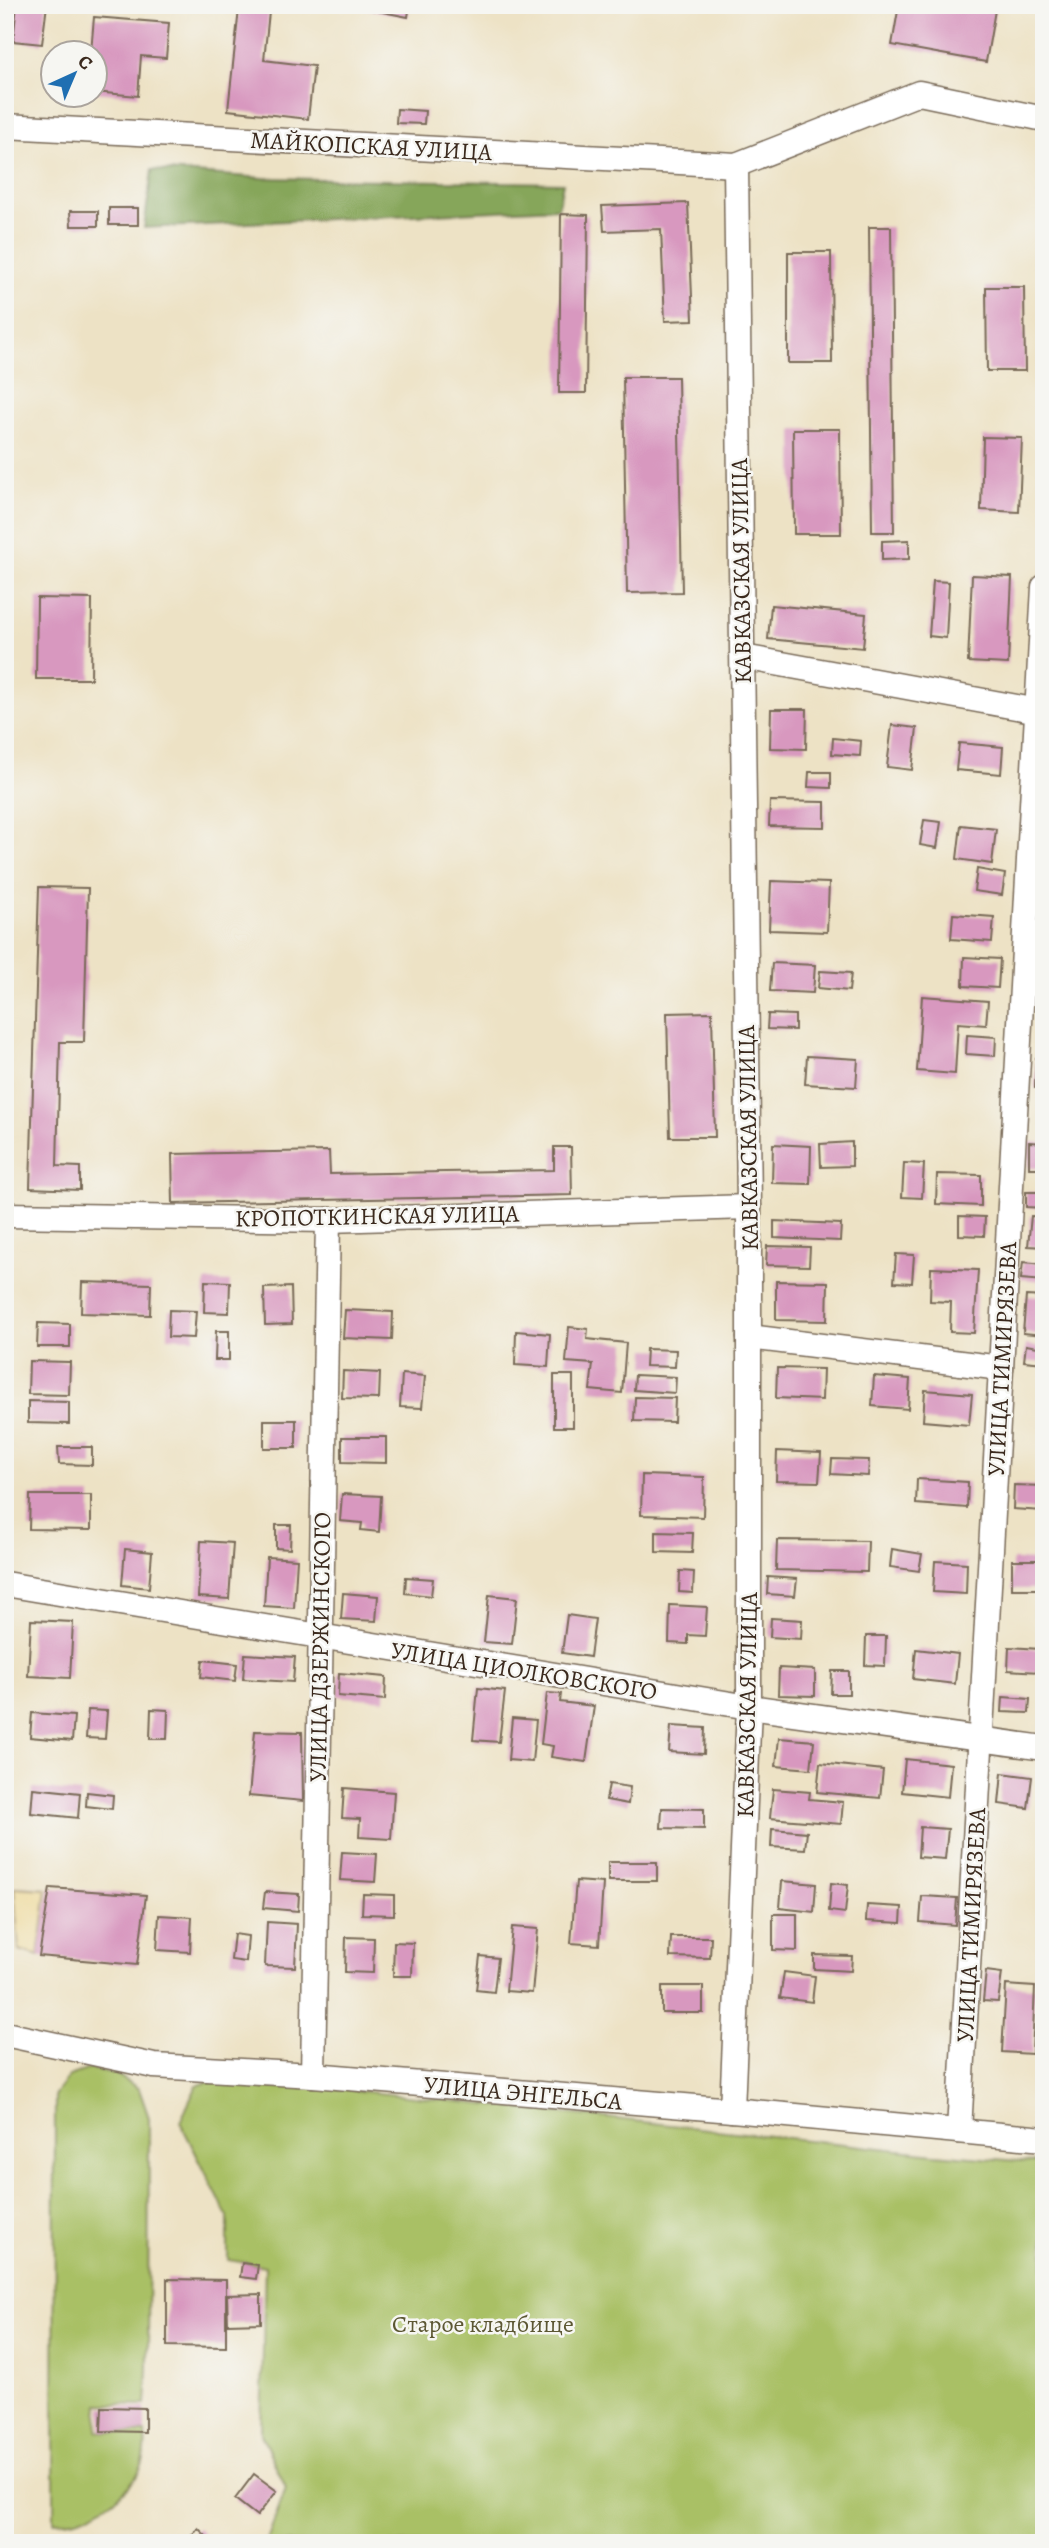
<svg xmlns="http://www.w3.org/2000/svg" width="1049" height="2548" font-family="Alegreya,serif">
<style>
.green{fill:#a9c065;stroke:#727542;stroke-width:2}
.forest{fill:#86a65a;stroke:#60683c;stroke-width:2}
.sand{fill:#eeda9e;stroke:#94825e;stroke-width:2}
.building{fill:#d898bf}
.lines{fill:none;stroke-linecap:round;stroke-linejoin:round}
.minor-casing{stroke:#796a58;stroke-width:27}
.minor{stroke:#fff;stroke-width:24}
.labels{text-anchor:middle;stroke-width:5;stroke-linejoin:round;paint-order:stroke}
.street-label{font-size:24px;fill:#3b2a1e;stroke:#f6f6f2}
.park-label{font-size:24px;fill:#5c5733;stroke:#f6f6f2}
</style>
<rect width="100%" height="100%" fill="#f6f6f2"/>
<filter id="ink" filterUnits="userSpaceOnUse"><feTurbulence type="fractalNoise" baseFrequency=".0143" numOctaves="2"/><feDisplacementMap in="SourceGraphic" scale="14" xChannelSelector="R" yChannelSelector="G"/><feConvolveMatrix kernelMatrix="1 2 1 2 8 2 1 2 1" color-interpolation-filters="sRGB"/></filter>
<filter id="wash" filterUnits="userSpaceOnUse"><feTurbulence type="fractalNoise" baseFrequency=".00686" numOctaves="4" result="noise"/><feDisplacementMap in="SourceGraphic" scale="28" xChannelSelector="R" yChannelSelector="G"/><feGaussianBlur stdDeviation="1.57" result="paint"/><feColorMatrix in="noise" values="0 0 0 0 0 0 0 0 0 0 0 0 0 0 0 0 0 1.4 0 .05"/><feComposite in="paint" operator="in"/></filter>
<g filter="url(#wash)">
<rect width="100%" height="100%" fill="#ede2c5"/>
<g class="green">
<path d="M89,2069l25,4 25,16 10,29 -1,252 -2,35 -47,-1 -2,27 48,2c1,13 1,26 -5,37 -10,22 -42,43 -64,49 -7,2 -15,2 -22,3l1,-428 14,-18z"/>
<polygon points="232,2077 935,2154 1044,2163 1044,2543 266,2543 286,2488 261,2434 265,2266 228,2260 228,2217 180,2122 197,2085"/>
</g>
<polygon class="forest" points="152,170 264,178 563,183 558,208 144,228"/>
<polygon class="sand" points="14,1887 47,1889 39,1956 19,1950"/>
<g id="blocks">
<g class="building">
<polygon points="17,5 47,5 42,44 13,41"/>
<polygon points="347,5 410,5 408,17"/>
<polygon points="899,5 971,5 995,10 986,62 892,45"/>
<polygon points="239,9 269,12 264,60 314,66 308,119 228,110"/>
<polygon points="94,17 169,23 166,58 141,56 138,96 94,92 94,52 91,52"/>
<polygon points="397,109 425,111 424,124 396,123"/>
<polygon points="688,203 693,320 665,321 661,229 604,231 602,206"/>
<rect x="109" y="208" width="29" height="17"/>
<polygon points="70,211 98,211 98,226 71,226"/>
<polygon points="561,214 588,215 586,393 559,393"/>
<polygon points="869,227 891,227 894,532 872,532"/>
<polygon points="788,252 831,252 832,363 788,363"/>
<polygon points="986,287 1024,287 1025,371 987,371"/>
<polygon points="623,377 678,377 682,592 627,593"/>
<polygon points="793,429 840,429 841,534 794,534"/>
<polygon points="983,437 1022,438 1019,512 981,510"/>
<polygon points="909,540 909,559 882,560 882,541"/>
<polygon points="972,575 1012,577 1008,664 968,662"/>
<polygon points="933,581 949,582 946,638 929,636"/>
<polygon points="37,598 92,599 91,679 36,679"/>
<polygon points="771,605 866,614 863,648 768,639"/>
<polygon points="771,709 807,709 806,749 770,748"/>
<polygon points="892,725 917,728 912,770 887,767"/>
<polygon points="833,738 861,741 860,756 832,754"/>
<polygon points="959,743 1003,747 1001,774 956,770"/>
<polygon points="809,772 831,772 831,788 808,787"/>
<polygon points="770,801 825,802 825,827 769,826"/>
<polygon points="924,820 941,822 937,848 920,845"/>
<polygon points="961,825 996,829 992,864 957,859"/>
<polygon points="977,869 1005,874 1002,895 974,891"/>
<polygon points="771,881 829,883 827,932 769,930"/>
<polygon points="39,887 88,888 84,1042 60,1042 57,1166 80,1167 80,1190 30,1188"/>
<polygon points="953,914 994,917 992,942 951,939"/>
<polygon points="964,957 1000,959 998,988 963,986"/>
<polygon points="772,963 815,965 813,993 770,991"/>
<polygon points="820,971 851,973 849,991 818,988"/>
<polygon points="1040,983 1044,983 1044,1008 1038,1008"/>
<polygon points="922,996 988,1001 986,1025 958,1023 955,1074 917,1071"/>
<polygon points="712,1012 715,1137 670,1137 667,1013"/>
<polygon points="768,1014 795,1015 795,1030 767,1029"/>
<polygon points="967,1035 996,1037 995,1056 966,1054"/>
<polygon points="807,1056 858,1059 856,1087 805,1084"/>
<polygon points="1036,1058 1044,1059 1044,1088 1035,1088"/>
<polygon points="852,1142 852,1166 821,1167 820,1144"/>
<polygon points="1029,1142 1044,1143 1044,1168 1029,1168"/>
<polygon points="773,1144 811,1146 810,1184 772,1183"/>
<polygon points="554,1147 571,1147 572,1195 173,1203 172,1154 329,1151 330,1174 554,1170"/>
<polygon points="904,1163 924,1164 922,1198 902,1197"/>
<polygon points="937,1174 981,1175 981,1206 936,1204"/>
<polygon points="1026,1192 1044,1192 1044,1208 1026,1207"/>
<polygon points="959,1216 985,1217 984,1236 959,1235"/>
<polygon points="1031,1216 1044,1217 1044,1247 1028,1246"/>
<polygon points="774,1221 841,1224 840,1241 774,1238"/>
<polygon points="767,1246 810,1247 809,1266 766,1265"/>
<polygon points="896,1254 914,1255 912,1283 894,1282"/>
<polygon points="1023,1262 1044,1264 1044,1281 1021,1279"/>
<polygon points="931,1268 978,1270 974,1333 950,1332 951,1302 930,1301"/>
<polygon points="205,1281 230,1282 229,1313 204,1312"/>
<polygon points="776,1281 828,1282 827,1321 776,1320"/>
<polygon points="82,1282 151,1284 150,1315 81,1313"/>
<polygon points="291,1287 292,1324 265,1325 264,1288"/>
<polygon points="1026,1296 1044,1297 1044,1335 1023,1333"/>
<polygon points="169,1310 196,1311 194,1338 168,1337"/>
<polygon points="345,1310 393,1312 392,1340 343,1338"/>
<polygon points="38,1323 70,1324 70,1347 37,1347"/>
<polygon points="569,1327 588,1329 587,1339 626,1343 622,1393 590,1390 593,1364 566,1362"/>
<polygon points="216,1331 229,1331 229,1360 215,1360"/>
<polygon points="516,1331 550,1334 548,1367 515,1365"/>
<polygon points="1026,1345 1044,1348 1044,1363 1024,1361"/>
<polygon points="646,1349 676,1350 675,1367 645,1366"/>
<polygon points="29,1361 70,1362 69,1395 28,1394"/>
<polygon points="777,1368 823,1369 822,1400 776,1398"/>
<polygon points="343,1371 380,1373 379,1399 342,1398"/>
<polygon points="402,1374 425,1376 422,1408 400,1407"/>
<rect x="554" y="1375" width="19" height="52"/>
<polygon points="635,1375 676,1377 675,1393 634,1390"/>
<polygon points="874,1376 910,1379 908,1409 872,1406"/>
<polygon points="925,1390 972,1394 969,1425 923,1421"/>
<polygon points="635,1397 675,1398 674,1422 634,1421"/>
<polygon points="28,1401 69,1402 69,1424 28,1423"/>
<rect x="264" y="1420" width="32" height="28"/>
<polygon points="342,1437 386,1437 386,1463 342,1462"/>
<polygon points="58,1447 92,1447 92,1465 59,1464"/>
<polygon points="777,1451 821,1453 819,1482 776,1481"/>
<polygon points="832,1459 869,1460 868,1476 831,1474"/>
<polygon points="642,1475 704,1477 703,1517 641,1515"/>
<polygon points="917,1479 968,1482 967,1508 916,1504"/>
<polygon points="1014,1485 1044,1486 1043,1511 1013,1509"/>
<polygon points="342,1494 381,1496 379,1532 361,1530 362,1523 340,1521"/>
<polygon points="30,1495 91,1495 91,1530 29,1529"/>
<polygon points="276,1525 291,1525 290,1549 276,1548"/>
<polygon points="656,1532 693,1533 692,1553 656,1552"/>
<polygon points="777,1540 868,1541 867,1572 776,1570"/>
<polygon points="201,1541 233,1543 229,1599 198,1597"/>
<polygon points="125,1549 152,1552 149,1588 122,1585"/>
<polygon points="892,1549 922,1554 919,1571 890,1567"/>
<polygon points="267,1557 297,1559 294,1608 264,1606"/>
<rect x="1012" y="1560" width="32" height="29"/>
<polygon points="935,1561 967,1563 966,1594 933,1592"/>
<polygon points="680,1571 694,1572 693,1593 679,1592"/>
<polygon points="406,1577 433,1579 431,1596 405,1593"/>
<polygon points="768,1577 797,1579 795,1596 767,1594"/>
<polygon points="343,1593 378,1596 376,1621 341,1619"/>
<polygon points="489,1595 517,1598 512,1644 484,1642"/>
<polygon points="670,1605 707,1607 705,1636 688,1635 688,1644 669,1643"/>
<polygon points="567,1615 595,1619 590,1657 562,1653"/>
<polygon points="771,1618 802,1620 801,1639 770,1637"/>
<polygon points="31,1620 73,1622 70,1678 28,1676"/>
<polygon points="866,1636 886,1636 885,1666 865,1665"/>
<polygon points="1009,1647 1040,1649 1039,1672 1008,1670"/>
<polygon points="916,1649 958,1654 955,1684 913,1679"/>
<polygon points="245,1654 295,1657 293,1682 243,1679"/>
<polygon points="203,1660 237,1664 235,1681 201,1677"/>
<polygon points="779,1668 815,1670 815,1696 778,1695"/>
<polygon points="832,1671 849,1671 849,1694 831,1694"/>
<polygon points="339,1673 386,1677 385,1700 338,1696"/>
<polygon points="478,1688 505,1691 499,1742 473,1740"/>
<polygon points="547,1693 561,1694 560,1702 594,1706 586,1762 551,1757 553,1746 541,1744"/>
<polygon points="1003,1697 1030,1699 1029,1713 1002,1712"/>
<polygon points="151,1709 168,1710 167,1739 150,1739"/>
<polygon points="88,1710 107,1711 105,1739 86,1738"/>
<polygon points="32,1713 74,1716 72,1741 30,1737"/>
<polygon points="512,1718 536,1720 532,1762 508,1760"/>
<polygon points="671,1726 705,1728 704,1754 669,1752"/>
<polygon points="255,1731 302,1732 303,1801 249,1796"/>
<polygon points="779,1738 814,1741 811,1769 776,1766"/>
<polygon points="905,1759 951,1764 948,1797 902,1792"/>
<polygon points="820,1763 883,1770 880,1798 817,1792"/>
<polygon points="1002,1773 1032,1777 1028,1808 999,1804"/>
<polygon points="609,1784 630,1787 628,1804 606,1800"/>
<polygon points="33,1788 80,1793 78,1818 31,1813"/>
<polygon points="344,1788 394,1792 391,1839 359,1837 360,1819 342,1818"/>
<polygon points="773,1789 810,1792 809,1799 843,1802 841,1824 770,1818"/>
<polygon points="87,1792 113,1795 112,1809 86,1806"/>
<polygon points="662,1808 704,1809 704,1829 661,1828"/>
<polygon points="920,1827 948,1829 945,1859 918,1857"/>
<polygon points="772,1829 807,1832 805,1849 771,1847"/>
<polygon points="342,1852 377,1854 375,1882 340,1880"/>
<rect x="608" y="1862" width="49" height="19"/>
<polygon points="576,1881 603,1883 599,1945 571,1943"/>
<polygon points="782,1881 816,1884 814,1912 780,1908"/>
<polygon points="831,1883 848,1885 845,1913 829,1911"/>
<polygon points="50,1888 146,1895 137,1965 39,1956"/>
<polygon points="265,1892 299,1894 298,1911 263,1908"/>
<polygon points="363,1894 394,1895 394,1915 362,1914"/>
<polygon points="922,1896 957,1898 955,1925 920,1922"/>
<polygon points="867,1905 902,1907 901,1923 866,1921"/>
<polygon points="773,1914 797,1914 797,1951 773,1950"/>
<polygon points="159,1915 192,1917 190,1952 157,1950"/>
<polygon points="267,1922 297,1924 295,1967 265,1966"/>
<polygon points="512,1927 538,1929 532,1993 506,1991"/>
<polygon points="234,1934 248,1936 246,1962 231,1960"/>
<polygon points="346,1937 374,1938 373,1973 345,1972"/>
<polygon points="671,1937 711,1937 710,1958 670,1957"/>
<polygon points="394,1942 413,1943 412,1976 393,1976"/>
<polygon points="814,1955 852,1956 851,1971 814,1969"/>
<polygon points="480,1956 498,1958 494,1992 476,1990"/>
<polygon points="986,1971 1002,1973 998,2002 983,2001"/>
<polygon points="784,1972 815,1976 812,2002 780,1998"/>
<polygon points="1006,1985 1035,1987 1032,2054 1002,2052"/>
<rect x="662" y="1986" width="41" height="27"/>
<polygon points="242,2263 258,2265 256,2279 240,2277"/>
<polygon points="167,2279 226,2280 226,2347 167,2346"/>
<polygon points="261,2294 261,2323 228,2324 227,2295"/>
<polygon points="102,2407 145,2408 145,2432 101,2431"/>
<polygon points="254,2474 277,2491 257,2516 235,2499"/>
<polygon points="198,2528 213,2543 185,2543"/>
</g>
</g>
</g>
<g filter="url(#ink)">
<use href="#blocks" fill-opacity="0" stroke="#796a58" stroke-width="2"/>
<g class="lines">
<defs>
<g id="minor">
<polyline points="5,126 736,165 919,93 1044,119"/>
<polyline points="743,657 1044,712"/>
<polyline points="5,1215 328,1220 749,1207"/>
<polyline points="749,1337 1001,1368"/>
<polyline points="5,1584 749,1707 1044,1748"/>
<polyline points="5,2034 154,2066 313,2075 732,2110 1044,2139"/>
<polyline points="313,2075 328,1220"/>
<polyline points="732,2110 749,1707 749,1207 736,165"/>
<polyline points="959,2131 1044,587"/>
</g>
</defs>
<use href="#minor" class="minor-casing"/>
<use href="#minor" class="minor"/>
</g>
</g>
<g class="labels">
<g class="street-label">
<text transform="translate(371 146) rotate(3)" y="8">МАЙКОПСКАЯ УЛИЦА</text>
<text transform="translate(741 571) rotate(-91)" y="8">КАВКАЗСКАЯ УЛИЦА</text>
<text transform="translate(748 1138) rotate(-91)" y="8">КАВКАЗСКАЯ УЛИЦА</text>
<text transform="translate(377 1216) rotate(-1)" y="8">КРОПОТКИНСКАЯ УЛИЦА</text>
<text transform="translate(1002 1359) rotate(-87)" y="8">УЛИЦА ТИМИРЯЗЕВА</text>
<text transform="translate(320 1647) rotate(-89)" y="8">УЛИЦА ДЗЕРЖИНСКОГО</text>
<text transform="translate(524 1671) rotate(9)" y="8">УЛИЦА ЦИОЛКОВСКОГО</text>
<text transform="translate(747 1705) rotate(-89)" y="8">КАВКАЗСКАЯ УЛИЦА</text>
<text transform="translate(971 1925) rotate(-87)" y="8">УЛИЦА ТИМИРЯЗЕВА</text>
<text transform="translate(523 2093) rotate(5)" y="8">УЛИЦА ЭНГЕЛЬСА</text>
</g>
<g class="park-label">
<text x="483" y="2332">Старое кладбище</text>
</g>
</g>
<rect width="1049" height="2548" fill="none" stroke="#f6f6f2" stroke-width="28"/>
<g transform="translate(74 74) rotate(44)"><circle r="33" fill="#f6f6f2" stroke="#aba49d" stroke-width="2"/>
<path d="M0-5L12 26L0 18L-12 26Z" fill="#1f6fb2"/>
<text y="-10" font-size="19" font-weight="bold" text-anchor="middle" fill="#3b2a1e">С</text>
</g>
</svg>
